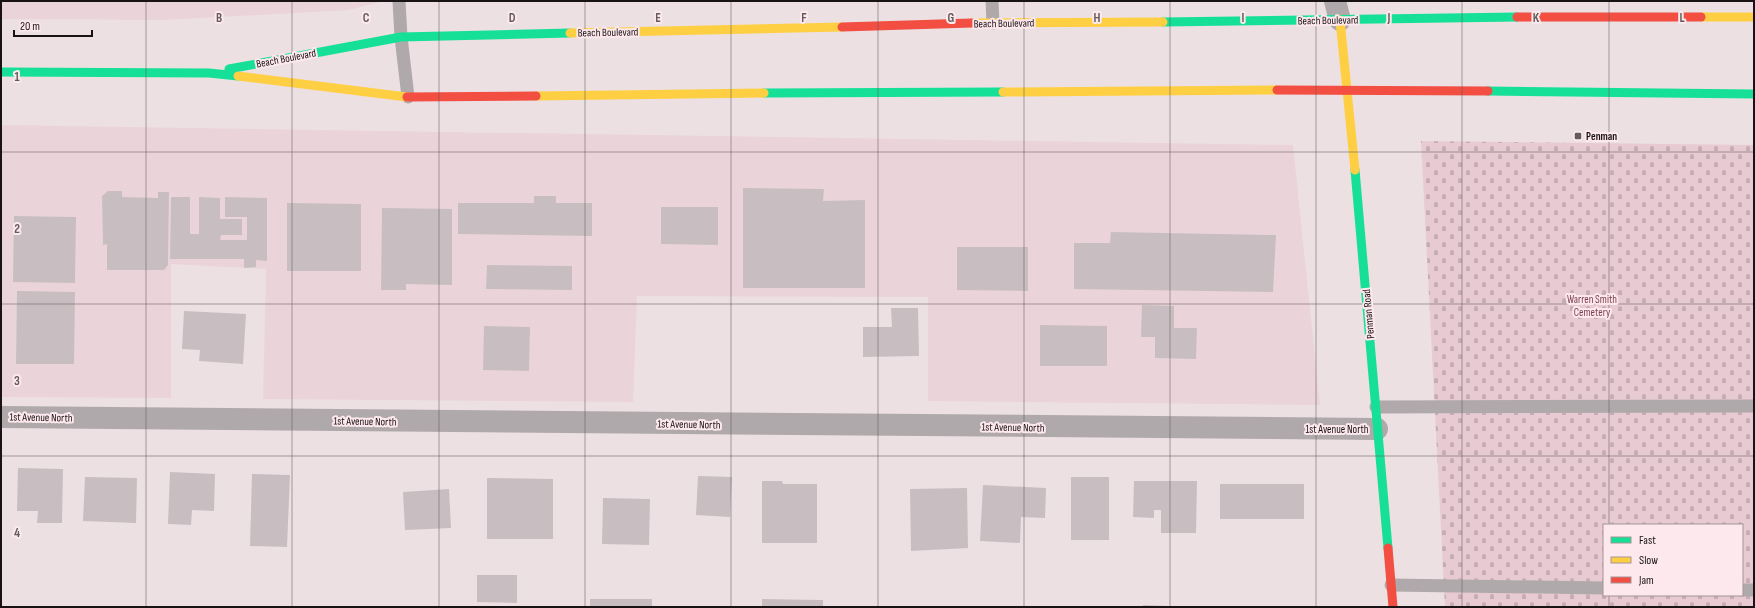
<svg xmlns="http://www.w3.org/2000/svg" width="1755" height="608" font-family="'Sofia Sans Condensed',sans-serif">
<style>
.built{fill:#ead4d9}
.cemetery{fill:url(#cemetery-stones);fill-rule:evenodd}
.building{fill:#c8bec1}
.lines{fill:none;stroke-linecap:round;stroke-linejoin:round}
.lane{stroke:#b0a9ab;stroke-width:13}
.street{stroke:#b0a9ab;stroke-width:22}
.fast{stroke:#16e098;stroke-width:9}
.slow{stroke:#ffcf43;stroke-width:9}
.jam{stroke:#f24e42;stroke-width:9}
.grid{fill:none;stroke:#645b5d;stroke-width:1;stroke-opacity:0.55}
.poi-dot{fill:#645b5d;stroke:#fde9ed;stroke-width:1.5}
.labels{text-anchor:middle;stroke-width:4;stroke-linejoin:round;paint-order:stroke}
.street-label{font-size:11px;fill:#1a1315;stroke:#fde9ed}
.poi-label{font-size:11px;font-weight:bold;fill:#1a1315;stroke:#fde9ed;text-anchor:start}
.park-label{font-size:11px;fill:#7c3f51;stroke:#fde9ed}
.grid-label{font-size:13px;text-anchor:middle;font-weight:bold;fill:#645b5d;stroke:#fde9ed;stroke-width:4;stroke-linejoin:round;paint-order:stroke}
</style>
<defs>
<pattern id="cemetery-stones" width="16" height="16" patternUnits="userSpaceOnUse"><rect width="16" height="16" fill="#e8cbd2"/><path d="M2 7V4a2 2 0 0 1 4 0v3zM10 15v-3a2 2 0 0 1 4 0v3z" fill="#c6adb3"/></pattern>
</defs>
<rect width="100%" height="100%" fill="#ece0e3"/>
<g class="built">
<polygon points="1,1 384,1 349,10 165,20 1,19"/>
<polygon points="1,125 1293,145 1320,405 928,401 928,297 637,296 633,402 263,399 266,269 171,264 171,398 1,397"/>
</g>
<path class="cemetery" d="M1421,141l333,4v462h-309zM1604,525h138v70h-138z"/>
<g class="building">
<polygon points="743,188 824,189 823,201 865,200 865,288 743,288"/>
<polygon points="108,191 122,191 122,197 158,198 158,192 169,192 168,265 164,270 107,270 107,244 103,245 102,196"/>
<polygon points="534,196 556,196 556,203 592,203 592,236 458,234 458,203 534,203"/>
<polygon points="171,197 190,197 190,234 199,234 199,197 220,198 220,219 242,219 242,235 221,235 220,240 247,240 247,217 225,217 225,197 267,198 267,261 256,260 256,267 244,268 244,259 170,259"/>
<polygon points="287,203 361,204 361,271 287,271"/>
<polygon points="661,207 718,207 718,245 661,244"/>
<polygon points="382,208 452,209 452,285 406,284 406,290 381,290"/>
<polygon points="14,216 76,217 75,283 13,282"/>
<polygon points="1111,232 1276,235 1273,292 1074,289 1074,243 1110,243"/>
<polygon points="957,247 1028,247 1028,291 957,290"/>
<polygon points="487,265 572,266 572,290 486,289"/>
<polygon points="17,291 75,292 74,364 16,364"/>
<polygon points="1142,305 1174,306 1174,328 1197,328 1196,359 1155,358 1155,337 1141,337"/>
<polygon points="891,308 918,308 919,356 863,357 863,327 892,327"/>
<polygon points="184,311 246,314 243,364 199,361 200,350 182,349"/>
<polygon points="1040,325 1107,326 1107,366 1040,366"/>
<polygon points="484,326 530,327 529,371 483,370"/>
<polygon points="18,468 63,469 62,523 37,523 38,511 17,511"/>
<polygon points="170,472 215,474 214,511 192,510 191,525 168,524"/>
<polygon points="252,474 290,475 287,547 250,546"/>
<polygon points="698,476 732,477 730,517 696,515"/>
<polygon points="85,477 137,478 136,523 83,521"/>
<rect x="1071" y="477" width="38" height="63"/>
<polygon points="487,478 553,479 553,539 487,539"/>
<polygon points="762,481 782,481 783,484 817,484 817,543 762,543"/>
<polygon points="1134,481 1197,481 1196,533 1161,533 1161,510 1154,510 1154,518 1133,517"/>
<rect x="1220" y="484" width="84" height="35"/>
<polygon points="983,485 1046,488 1045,518 1021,517 1020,543 980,541"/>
<polygon points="967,488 968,548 911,551 910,489"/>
<polygon points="449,489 451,528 405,530 403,492"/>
<polygon points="603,498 650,499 649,545 602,544"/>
<polygon points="477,575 517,575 517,603 477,602"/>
<rect x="590" y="599" width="62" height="8"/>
<polygon points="762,599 823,600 823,607 762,607"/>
<polygon points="1143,605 1169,606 1169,607 1143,607"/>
</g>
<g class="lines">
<g class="lane">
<polyline points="399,1 401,37 408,97"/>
<polyline points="992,1 993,23"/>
<polyline points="1376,407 1754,406"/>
<polyline points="1391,585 1604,588"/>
<polyline points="1742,590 1754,590"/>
</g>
<g class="street">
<polyline points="1335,1 1340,20"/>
<polyline points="1,417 1377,429"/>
</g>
<g class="fast">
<polyline points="1163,22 1517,17"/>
<polyline points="229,69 401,37 570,33"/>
<polyline points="1,72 209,73 238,76"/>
<polyline points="1488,91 1754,94"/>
<polyline points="764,93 1003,92"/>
<polyline points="1355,170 1388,548"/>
</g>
<g class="slow">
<polyline points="1701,17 1754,17"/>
<polyline points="1340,20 1355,170"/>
<polyline points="972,23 1163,22"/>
<polyline points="570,33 842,27"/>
<polyline points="238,76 407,97"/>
<polyline points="1003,92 1277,90"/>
<polyline points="536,96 764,93"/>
</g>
<g class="jam">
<polyline points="1517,17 1701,17"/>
<polyline points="842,27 972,23"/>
<polyline points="1277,90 1488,91"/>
<polyline points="407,97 536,96"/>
<polyline points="1388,548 1393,607"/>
</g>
</g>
<path class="grid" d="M146,1v606M292,1v606M439,1v606M585,1v606M731,1v606M878,1v606M1024,1v606M1170,1v606M1316,1v606M1462,1v606M1609,1v524M1,152h1753M1,304h1753M1,456h1753M1609,595v12"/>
<rect class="poi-dot" x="1574" y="132" width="8" height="8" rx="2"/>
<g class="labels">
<g class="street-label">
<text transform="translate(1328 20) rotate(-1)" y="4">Beach Boulevard</text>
<text transform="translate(1004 23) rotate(-1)" y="4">Beach Boulevard</text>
<text transform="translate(608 32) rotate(-1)" y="4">Beach Boulevard</text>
<text transform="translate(286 58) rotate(-11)" y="4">Beach Boulevard</text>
<text transform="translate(1368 314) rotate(-95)" y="4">Penman Road</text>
<text transform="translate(41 417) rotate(1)" y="4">1st Avenue North</text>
<text transform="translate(365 421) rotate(1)" y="4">1st Avenue North</text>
<text transform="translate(689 424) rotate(1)" y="4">1st Avenue North</text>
<text transform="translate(1013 427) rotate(1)" y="4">1st Avenue North</text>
<text x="1337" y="433">1st Avenue North</text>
</g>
<g class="poi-label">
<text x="1586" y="140">Penman</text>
</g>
<g class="park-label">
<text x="1592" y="303">Warren Smith<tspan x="1592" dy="13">Cemetery</tspan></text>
</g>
</g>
<g class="grid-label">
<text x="219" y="22">B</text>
<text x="366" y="22">C</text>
<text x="512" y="22">D</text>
<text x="658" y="22">E</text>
<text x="804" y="22">F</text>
<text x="951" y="22">G</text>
<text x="1097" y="22">H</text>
<text x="1243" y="22">I</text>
<text x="1389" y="22">J</text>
<text x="1536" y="22">K</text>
<text x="1682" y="22">L</text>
<text x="17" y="81">1</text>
<text x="17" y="233">2</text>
<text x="17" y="385">3</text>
<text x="17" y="537">4</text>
</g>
<rect width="1755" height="608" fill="none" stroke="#1a1315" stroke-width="4"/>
<rect x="1603" y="524" width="140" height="72" fill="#fde9ed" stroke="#a29397"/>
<rect x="1611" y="537" width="20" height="6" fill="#16e098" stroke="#a29397"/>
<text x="1639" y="544" font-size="12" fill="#1a1315">Fast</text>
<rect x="1611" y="557" width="20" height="6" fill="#ffcf43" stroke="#a29397"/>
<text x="1639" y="564" font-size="12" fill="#1a1315">Slow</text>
<rect x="1611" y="577" width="20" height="6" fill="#f24e42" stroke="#a29397"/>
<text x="1639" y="584" font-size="12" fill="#1a1315">Jam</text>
<path d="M14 30v6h78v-6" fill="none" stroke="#1a1315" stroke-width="2"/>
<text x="20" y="30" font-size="12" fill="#1a1315" stroke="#fde9ed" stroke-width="3" paint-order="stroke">20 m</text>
</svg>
